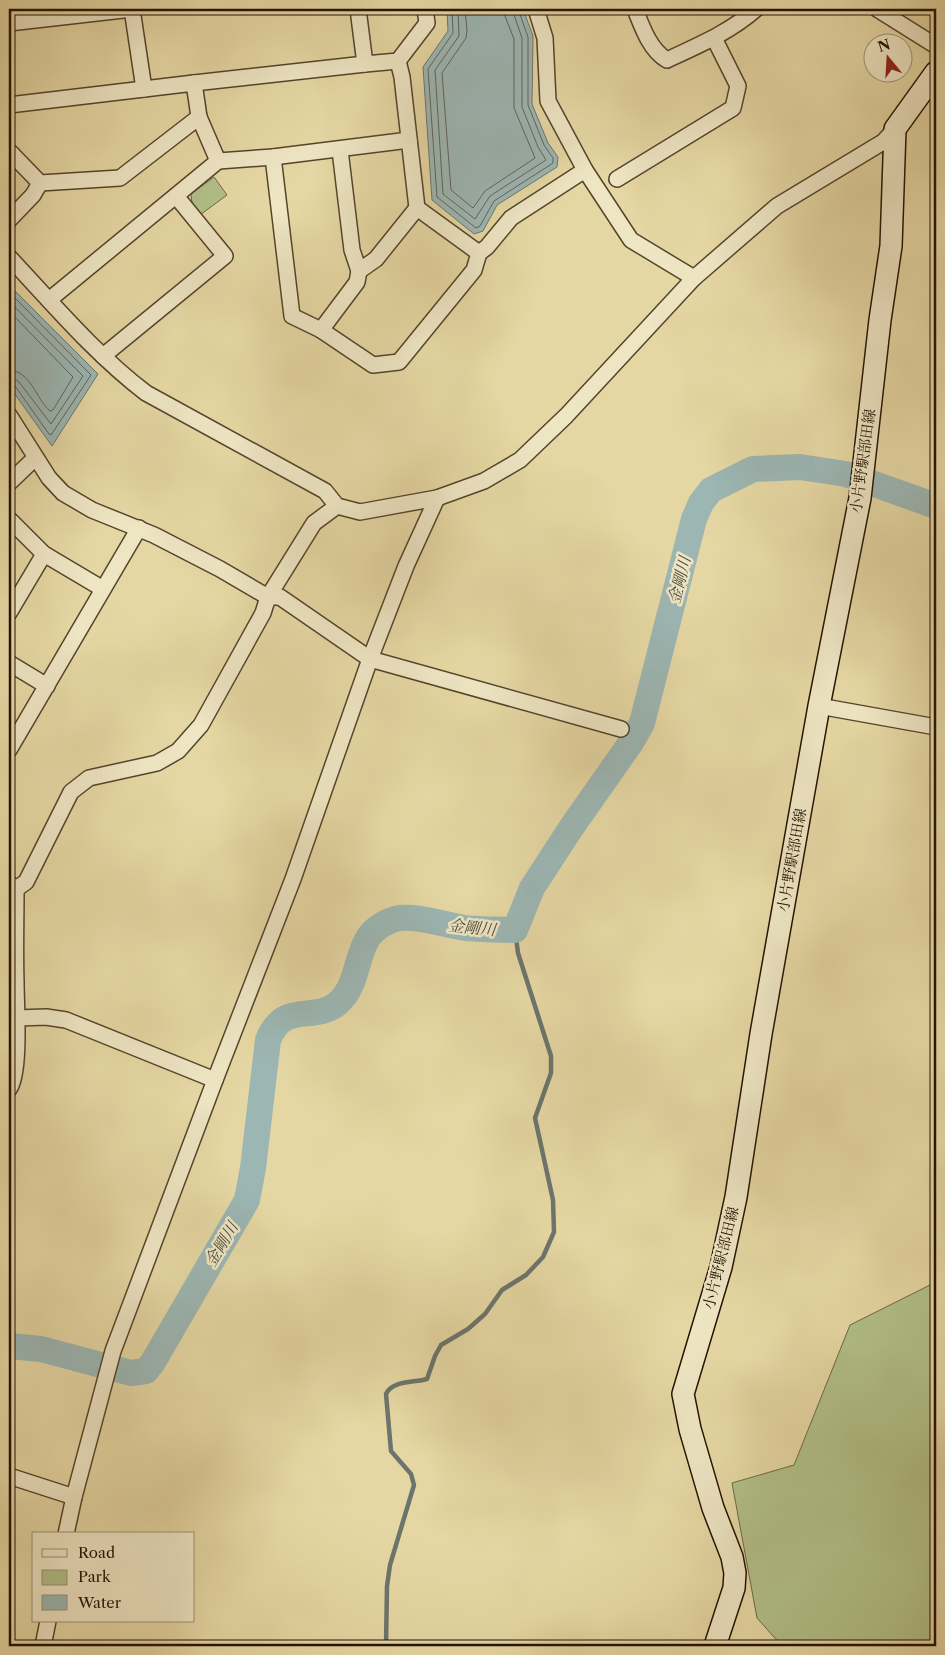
<svg xmlns="http://www.w3.org/2000/svg" width="945" height="1655" font-family="'Libre Caslon Text','Noto Serif JP',serif">
<style>
.green{fill:#b2bf88;stroke:#6c6946}
.water{fill:#9cb6b3;stroke:#6c756d}
.lines{fill:none;stroke-linecap:round;stroke-linejoin:round}
.shore{stroke:#60645b;stroke-width:1}
.stream{stroke:#6c756d;stroke-width:4.5}
.river{stroke:#9cb6b3;stroke-width:26}
.minor-casing{stroke:#55442b;stroke-width:18}
.secondary-casing{stroke:#251303;stroke-width:24}
.minor{stroke:#eee5c3;stroke-width:15}
.secondary{stroke:#eee5c3;stroke-width:21}
.labels{text-anchor:middle;stroke-width:5;stroke-linejoin:round;paint-order:stroke}
.street-label{font-size:15px;fill:#251303;stroke:#eee5c3}
.water-label{font-size:16px;font-style:italic;fill:#4f4c41;stroke:#eee5c3}
</style>
<rect width="100%" height="100%" fill="#e5d7a3"/>
<filter id="stains"><feTurbulence type="fractalNoise" baseFrequency=".004" numOctaves="4"/><feColorMatrix values="0 0 0 0 .2 0 0 0 0 .09 0 0 0 0 .02 0 0 0 .5 -.17"/></filter>
<radialGradient id="worn" r=".72"><stop offset=".6" stop-color="#630" stop-opacity="0"/><stop offset="1" stop-color="#630" stop-opacity=".3"/></radialGradient>
<g class="green">
<polygon points="214,177 227,195 200,215 192,203 191,194"/>
<polygon points="936,1282 936,1646 782,1646 757,1618 732,1483 794,1465 850,1325"/>
</g>
<g class="water">
<polygon points="447,9 523,9 533,36 532,104 548,143 558,157 557,167 497,205 483,231 474,234 432,200 423,67 448,31"/>
<polygon points="9,285 98,374 52,446 9,386"/>
</g>
<g class="lines">
<g class="shore">
<polyline points="452,9 453,33 428,69 437,197 476,228 480,226 494,201 553,163 553,158 544,145 528,105 528,37 518,9"/>
<polyline points="458,9 459,36 435,70 443,194 475,219 490,196 546,160 538,147 522,107 522,38 512,9"/>
<polyline points="465,9 467,30 466,38 442,73 451,190 473,208 485,191 535,158 514,108 514,39 505,16 504,9"/>
<polyline points="9,292 91,375 51,435 49,434 15,386 9,384"/>
<polyline points="9,301 83,376 51,424 19,382 14,378 9,378"/>
<path d="M9,311l64,66 -20,33 -3,1c-14,-12 -19,-40 -41,-41"/>
</g>
<path class="stream" d="M386,1646l1,-60 3,-21 24,-80 -3,-11 -20,-23 -5,-57c6,-14 28,-11 41,-15l8,-23 6,-11 27,-16 17,-15 17,-24 24,-15 17,-18 11,-25 -1,-32 -18,-82 16,-45v-17l-33,-103 -3,-23"/>
<path class="river" d="M9,1346l32,3 90,24 15,-2 7,-9 94,-162 6,-32 15,-128c17,-41 46,-16 70,-37 20,-18 17,-44 30,-65 6,-10 22,-19 32,-20 21,-2 44,7 65,10 16,2 33,1 50,2l17,-42 39,-60 61,-87 10,-18 52,-204 7,-16 10,-13 42,-21 47,-2 46,7 90,32"/>
<defs>
<g id="minor">
<polyline points="132,9 144,89 194,83 199,117 218,161 273,157 409,140"/>
<polyline points="358,9 365,64 398,61 427,23 425,9"/>
<polyline points="536,9 545,38 548,101 585,170 631,240 694,278"/>
<path d="M635,9c7,18 15,41 32,51 32,-15 63,-28 89,-51"/>
<polyline points="877,9 936,46"/>
<polyline points="9,23 132,9"/>
<polyline points="398,61 402,77 417,208 479,253"/>
<polyline points="194,83 365,64"/>
<polyline points="9,105 144,89"/>
<polyline points="340,150 352,250 359,271 376,259 417,208"/>
<polyline points="9,151 40,183 120,178 199,117"/>
<polyline points="273,157 292,316 321,330 373,365 399,362 474,270 479,253 487,247 511,218 585,170"/>
<polyline points="617,179 733,108 738,86 714,38"/>
<polyline points="9,220 33,195 40,183"/>
<path d="M9,257c44,47 86,97 137,136l179,98 12,15 23,6 77,-14 47,-17 36,-21 46,-44 128,-138 83,-72 106,-64 12,-13"/>
<polyline points="49,300 218,161"/>
<polyline points="321,330 357,282 359,271"/>
<polyline points="103,356 225,256 176,196"/>
<polyline points="9,415 49,478 63,493 92,510 154,535 220,569 268,597 280,597 370,659 621,729"/>
<polyline points="9,483 35,458"/>
<polyline points="9,519 44,554 103,589"/>
<polyline points="9,613 44,554"/>
<polyline points="9,663 47,686"/>
<polyline points="819,706 936,727"/>
<polyline points="9,750 139,528"/>
<polyline points="16,889 26,882 71,792 89,778 157,763 178,751 201,725 263,613 268,597 314,523 337,506"/>
<polyline points="17,1018 46,1017 66,1020 215,1080"/>
<path d="M9,1089c12,-16 7,-85 7,-107 -1,-31 0,-62 0,-93l-6,-5"/>
<polyline points="9,1476 74,1497"/>
<polyline points="66,1534 74,1497 113,1351 215,1080 293,879 370,659 406,566 437,498"/>
<polyline points="43,1646 48,1621"/>
</g>
<polyline id="secondary" points="715,1646 734,1588 735,1573 732,1557 713,1508 690,1429 683,1394 721,1267 736,1197 761,1034 788,881 819,706 860,498 880,320 891,246 895,129 936,72"/>
</defs>
<use href="#minor" class="minor-casing"/>
<use href="#secondary" class="secondary-casing"/>
<use href="#minor" class="minor"/>
<use href="#secondary" class="secondary"/>
</g>
<g class="labels">
<g class="street-label">
<text transform="translate(863 461) rotate(-82)" y="5">小片野駅部田線</text>
<text transform="translate(792 860) rotate(-80)" y="5">小片野駅部田線</text>
<text transform="translate(721 1258) rotate(-76)" y="5">小片野駅部田線</text>
</g>
<g class="water-label">
<text transform="translate(679 580) rotate(-76)" y="6">金剛川</text>
<text transform="translate(472 927) rotate(6)" y="6">金剛川</text>
<text transform="translate(221 1244) rotate(-59)" y="6">金剛川</text>
</g>
</g>
<rect width="945" height="1655" fill="none" stroke="#e5d7a3" stroke-width="30"/>
<rect x="10" y="10" width="925" height="1635" fill="none" stroke="#251303" stroke-width="2.5"/>
<rect x="15" y="15" width="915" height="1625" fill="none" stroke="#251303"/>
<rect x="32" y="1532" width="162" height="90" fill="#eee5c3" stroke="#9e9176"/>
<rect x="42" y="1549" width="25" height="8" fill="#eee5c3" stroke="#9e9176"/>
<text x="78" y="1558" font-size="15" fill="#251303">Road</text>
<rect x="42" y="1570" width="25" height="15" fill="#b2bf88" stroke="#9e9176"/>
<text x="78" y="1582" font-size="15" fill="#251303">Park</text>
<rect x="42" y="1595" width="25" height="15" fill="#9cb6b3" stroke="#9e9176"/>
<text x="78" y="1608" font-size="15" fill="#251303">Water</text>
<g transform="translate(888 58) rotate(342)"><circle r="24" fill="#eee5c3" stroke="#9e9176"/>
<path d="M0-4L9 19L0 12L-9 19Z" fill="#8f2418"/>
<text y="-8" font-size="14" font-weight="bold" text-anchor="middle" fill="#251303">N</text>
</g>
<rect width="100%" height="100%" filter="url(#stains)"/>
<rect width="100%" height="100%" fill="url(#worn)"/>
</svg>
